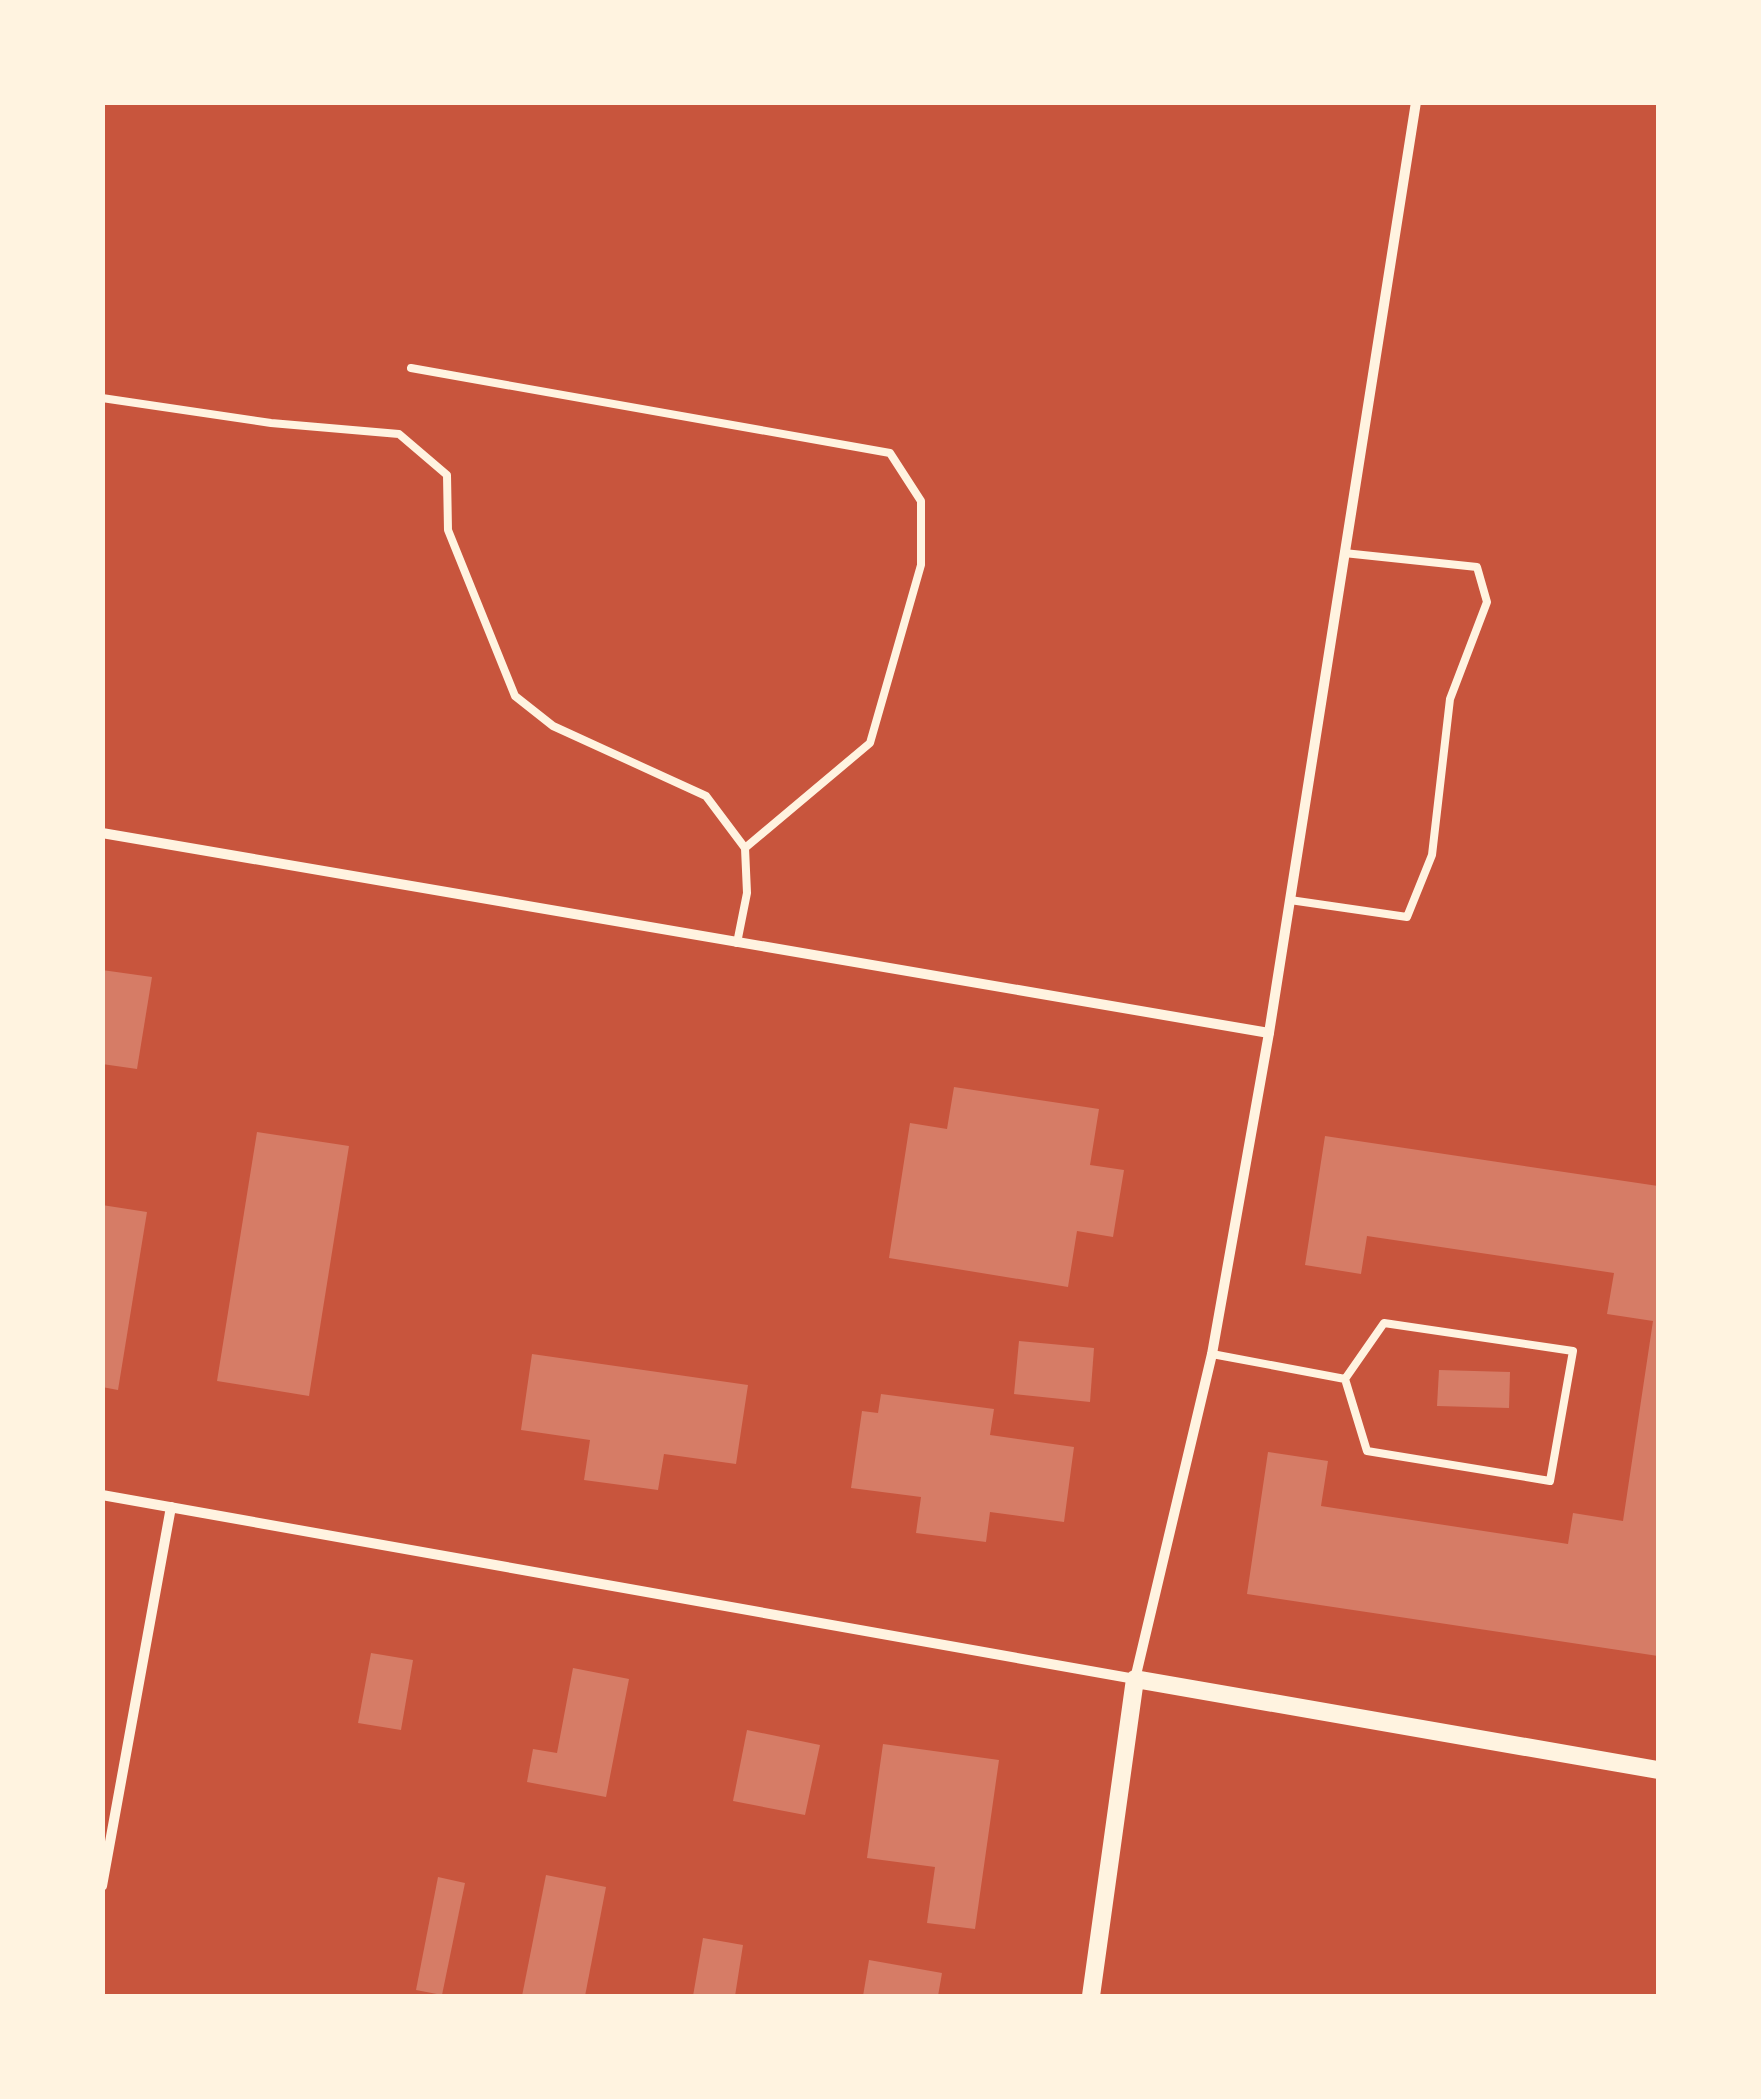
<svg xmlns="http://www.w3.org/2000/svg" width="1761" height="2099" font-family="'Crimson Pro',serif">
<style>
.building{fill:#d67c66}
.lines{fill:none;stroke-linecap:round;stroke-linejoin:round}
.service{stroke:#fff3e0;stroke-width:8}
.minor{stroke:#fff3e0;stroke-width:10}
.tertiary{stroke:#fff3e0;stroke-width:18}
</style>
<rect width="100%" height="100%" fill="#c8553d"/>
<g class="building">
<polygon points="102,970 152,977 137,1069 102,1064"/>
<polygon points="954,1087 1099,1109 1090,1165 1124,1170 1113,1237 1077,1231 1068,1287 889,1258 910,1123 947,1129"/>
<polygon points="257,1132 349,1146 309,1396 217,1381"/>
<polygon points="1325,1136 1658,1186 1658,1656 1247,1594 1268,1452 1328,1461 1321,1506 1568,1544 1573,1513 1623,1521 1653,1321 1607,1314 1614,1273 1367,1236 1361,1274 1305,1265"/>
<polygon points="102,1205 147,1212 118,1390 102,1387"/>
<polygon points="1019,1341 1094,1348 1090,1402 1014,1394"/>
<polygon points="532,1354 748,1385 736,1464 664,1454 658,1490 584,1480 590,1440 521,1430"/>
<polygon points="1439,1370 1510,1372 1509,1408 1437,1406"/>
<polygon points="881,1394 994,1409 990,1435 1074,1447 1064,1522 990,1512 986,1542 916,1533 921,1497 851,1488 862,1411 878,1413"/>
<polygon points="371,1653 413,1660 401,1730 358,1723"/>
<polygon points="573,1668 629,1679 606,1797 527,1782 533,1749 557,1753"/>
<polygon points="747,1730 820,1745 805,1815 733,1801"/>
<polygon points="883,1744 999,1760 975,1929 927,1923 935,1867 867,1858"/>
<polygon points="546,1875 606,1887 585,1996 522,1996"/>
<polygon points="438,1877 465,1883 442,1995 416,1990"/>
<polygon points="703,1938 743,1945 735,1996 693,1996"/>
<polygon points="869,1960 942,1973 938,1996 863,1996"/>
</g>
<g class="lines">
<g class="service">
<polyline points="411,368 890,453 921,501 921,565 870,743 745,848"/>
<polyline points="102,398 271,423 399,434 447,475 448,530 515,696 553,726 706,796 745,848 747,893 737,943"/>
<polyline points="1290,900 1407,917 1432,855 1450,699 1487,602 1477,567 1344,553"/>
<polyline points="1212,1354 1345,1379 1384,1323 1573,1351 1550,1481 1367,1451 1345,1379"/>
</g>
<g class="minor">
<polyline points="102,833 1269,1033"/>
<polyline points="102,1495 1135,1679 1212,1354 1269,1033 1416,102"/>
<polyline points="102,1886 171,1507"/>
</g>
<polyline class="tertiary" points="1091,1996 1135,1679 1658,1770"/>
</g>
<rect width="1761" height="2099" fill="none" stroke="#fff3e0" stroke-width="210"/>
</svg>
